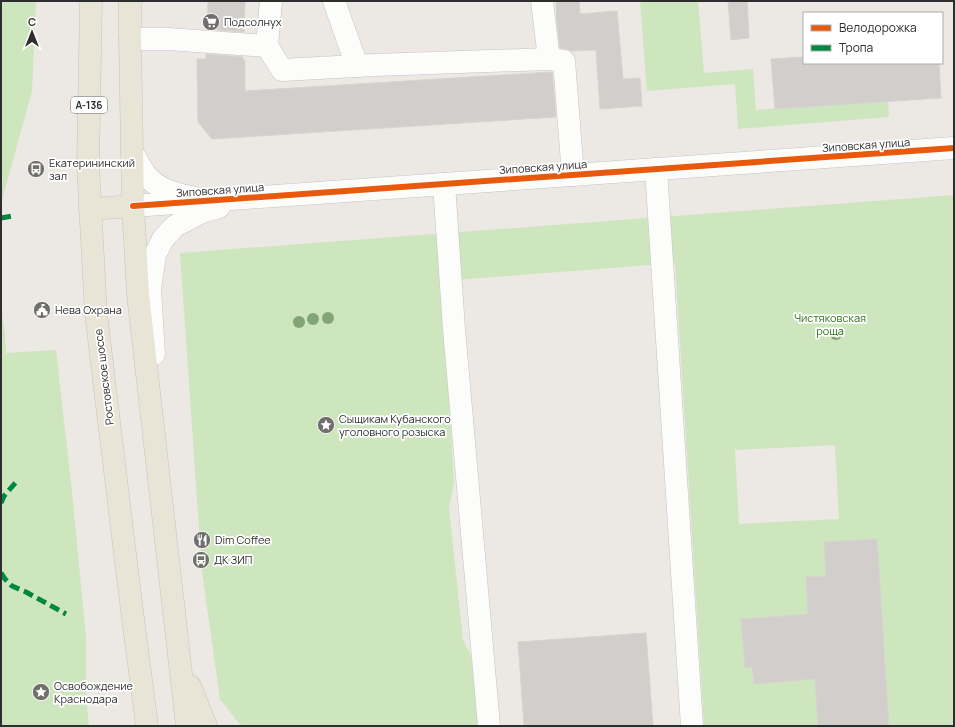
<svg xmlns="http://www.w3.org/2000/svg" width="955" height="727" font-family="Manrope,sans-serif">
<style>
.green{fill:#cee6be;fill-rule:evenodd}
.building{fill:#d1cecb;stroke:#d7d4d0}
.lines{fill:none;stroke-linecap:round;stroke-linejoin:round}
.minor-casing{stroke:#c5c4c5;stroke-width:23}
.major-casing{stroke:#c6c5c4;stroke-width:23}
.minor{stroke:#fcfcfb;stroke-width:22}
.major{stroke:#e8e4d6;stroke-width:22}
.quiet{stroke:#00873e;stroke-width:5;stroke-dasharray:10 5;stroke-linecap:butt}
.cycleway-casing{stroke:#fff;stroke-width:8}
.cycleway{stroke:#e8590c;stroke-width:6}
.tree{fill:#82a575}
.labels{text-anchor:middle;stroke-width:3.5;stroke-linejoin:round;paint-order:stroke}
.shield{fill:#fff;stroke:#6d6d6d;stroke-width:1}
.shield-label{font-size:10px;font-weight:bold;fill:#2e2e2e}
.poi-label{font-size:11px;fill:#2e2e2e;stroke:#fff;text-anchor:start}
.street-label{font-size:11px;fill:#2e2e2e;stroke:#fff}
.park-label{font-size:11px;fill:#2c6e1b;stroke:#fff}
</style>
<rect width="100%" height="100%" fill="#ece8e4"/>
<g class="green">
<polygon points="1,1 36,1 32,91 1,204"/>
<polygon points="640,1 698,1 704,73 753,69 756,110 888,100 889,117 738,129 735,84 647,91"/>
<path d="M954,195v531h-65l-7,-112 -64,112h-114l-29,-463 -233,18 12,202 -5,25 14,132 8,15 7,71h-237l-21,-27 -18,-127 -22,-319zM835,445l4,74 -100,5 -4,-74zM877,539l4,68 -73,3 -2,-32 20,-2 -2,-34zM790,615l4,49 -49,4 -4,-49zM793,667l1,14 -40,2 -1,-13z"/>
<polygon points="1,308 5,333 6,353 56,350 72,492 86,638 86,698 89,726 1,726"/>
</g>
<g class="building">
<polygon points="208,1 245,1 244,32 207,29"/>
<polygon points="556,1 579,1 580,14 617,11 623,79 640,78 642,106 600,109 596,50 571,51 566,49 560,48 557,24"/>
<polygon points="728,1 747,1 749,38 731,40"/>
<polygon points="206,54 243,57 243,60 245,60 245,91 552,72 556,117 212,139 198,122 197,59 206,59"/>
<polygon points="804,57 804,63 939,63 941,98 775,109 771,59"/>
<polygon points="877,539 889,726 818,726 815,679 754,684 752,667 745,668 741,619 808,614 806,577 826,576 824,542"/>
<polygon points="646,633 653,726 524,726 518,642"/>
</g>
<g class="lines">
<defs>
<g id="minor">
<polyline points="334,1 357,66"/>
<polyline points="542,1 549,59"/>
<polyline points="130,39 168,39 267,46 282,70 374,65 549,59 564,61 573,175"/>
<polyline points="267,46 271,1"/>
<path d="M132,152c4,7 8,15 13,22 12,15 29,20 47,23"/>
<polyline points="656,169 692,726"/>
<polyline points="444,184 454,329 489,726"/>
<polyline points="133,206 954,148"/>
<polyline points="154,354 150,289 155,255 163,239 175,226 204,211 219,207"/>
</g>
<g id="major">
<polyline points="91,1 88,166 96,314 130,595 147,726"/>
<polyline points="130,1 130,39 133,206 138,295 187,726"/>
<polyline points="90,209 133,206"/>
<polyline points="190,686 206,726"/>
</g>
</defs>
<use href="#minor" class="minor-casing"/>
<use href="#major" class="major-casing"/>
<use href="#minor" class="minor"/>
<use href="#major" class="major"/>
<g class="quiet">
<polyline points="1,218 12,216"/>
<polyline points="1,503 4,496 17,481"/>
<polyline points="1,573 5,579 12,586 26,592 66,614"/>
</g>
<defs>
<polyline id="cycleway" points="133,206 954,148"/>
</defs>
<use href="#cycleway" class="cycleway-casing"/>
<use href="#cycleway" class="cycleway"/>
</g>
<g class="tree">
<circle cx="328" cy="318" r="6"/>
<circle cx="313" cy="319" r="6"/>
<circle cx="299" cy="322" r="6"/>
<circle cx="836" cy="334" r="6"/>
</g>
<defs>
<symbol id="supermarket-disc" viewBox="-11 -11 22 22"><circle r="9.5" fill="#706f6e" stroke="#fff"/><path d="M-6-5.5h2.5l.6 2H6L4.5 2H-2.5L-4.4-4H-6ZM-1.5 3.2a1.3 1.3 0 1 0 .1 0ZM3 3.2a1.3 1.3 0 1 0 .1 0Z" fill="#fff"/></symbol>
<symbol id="bus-disc" viewBox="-11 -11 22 22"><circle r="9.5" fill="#706f6e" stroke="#fff"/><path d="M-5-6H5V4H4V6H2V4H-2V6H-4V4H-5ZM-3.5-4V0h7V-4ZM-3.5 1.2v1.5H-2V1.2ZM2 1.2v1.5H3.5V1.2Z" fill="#fff"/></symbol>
<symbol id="civic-disc" viewBox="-11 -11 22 22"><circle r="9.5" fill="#706f6e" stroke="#fff"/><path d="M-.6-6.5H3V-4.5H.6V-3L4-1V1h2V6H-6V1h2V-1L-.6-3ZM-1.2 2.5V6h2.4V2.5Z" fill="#fff"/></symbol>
<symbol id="sight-disc" viewBox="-11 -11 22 22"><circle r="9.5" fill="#706f6e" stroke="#fff"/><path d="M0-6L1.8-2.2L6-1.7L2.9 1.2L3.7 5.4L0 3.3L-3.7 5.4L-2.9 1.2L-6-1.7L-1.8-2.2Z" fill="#fff"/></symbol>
<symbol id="restaurant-disc" viewBox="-11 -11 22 22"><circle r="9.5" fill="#706f6e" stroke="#fff"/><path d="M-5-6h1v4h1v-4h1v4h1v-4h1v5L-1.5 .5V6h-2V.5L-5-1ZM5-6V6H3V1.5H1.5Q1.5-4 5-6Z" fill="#fff"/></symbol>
</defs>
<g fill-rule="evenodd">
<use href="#supermarket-disc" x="201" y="12" width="20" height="20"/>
<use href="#bus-disc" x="26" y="159" width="20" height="20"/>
<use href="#civic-disc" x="32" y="300" width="20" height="20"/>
<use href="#sight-disc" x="316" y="415" width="20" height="20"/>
<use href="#restaurant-disc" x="192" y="530" width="20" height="20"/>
<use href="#bus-disc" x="191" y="550" width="20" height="20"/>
<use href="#sight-disc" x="31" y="682" width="20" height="20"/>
</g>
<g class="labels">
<rect class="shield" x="71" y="97" width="36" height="16" rx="3"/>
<g class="shield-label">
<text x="89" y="109">А-136</text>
</g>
<g class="poi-label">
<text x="224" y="26">Подсолнух</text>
<text x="49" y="167">Екатерининский<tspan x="49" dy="13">зал</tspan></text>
<text x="55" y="314">Нева Охрана</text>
<text x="339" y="423">Сыщикам Кубанского<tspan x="339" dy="13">уголовного розыска</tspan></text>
<text x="215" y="544">Dim Coffee</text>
<text x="214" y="564">ДК ЗИП</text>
<text x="54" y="690">Освобождение<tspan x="54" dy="13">Краснодара</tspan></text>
</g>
<g class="street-label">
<text transform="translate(866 145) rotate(-4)" y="4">Зиповская улица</text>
<text transform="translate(543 167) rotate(-4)" y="4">Зиповская улица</text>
<text transform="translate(220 190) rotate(-4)" y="4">Зиповская улица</text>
<text transform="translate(104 377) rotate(-97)" y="4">Ростовское шоссе</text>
</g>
<g class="park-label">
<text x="830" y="322">Чистяковская<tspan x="830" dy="13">роща</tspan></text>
</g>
</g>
<rect width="955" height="727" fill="none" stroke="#2e2e2e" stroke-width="4"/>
<rect x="803" y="12" width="140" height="52" fill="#ffffff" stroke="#ababab"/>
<rect x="811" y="25" width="20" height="6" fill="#e8590c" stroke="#ababab"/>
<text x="839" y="32" font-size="12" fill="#2e2e2e">Велодорожка</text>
<rect x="811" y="45" width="20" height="6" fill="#00873e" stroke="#ababab"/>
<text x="839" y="52" font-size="12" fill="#2e2e2e">Тропа</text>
<g transform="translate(32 32)" stroke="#ffffff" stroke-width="3" paint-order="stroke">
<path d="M0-3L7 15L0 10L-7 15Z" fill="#2e2e2e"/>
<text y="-6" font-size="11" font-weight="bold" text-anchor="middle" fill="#2e2e2e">С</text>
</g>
</svg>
